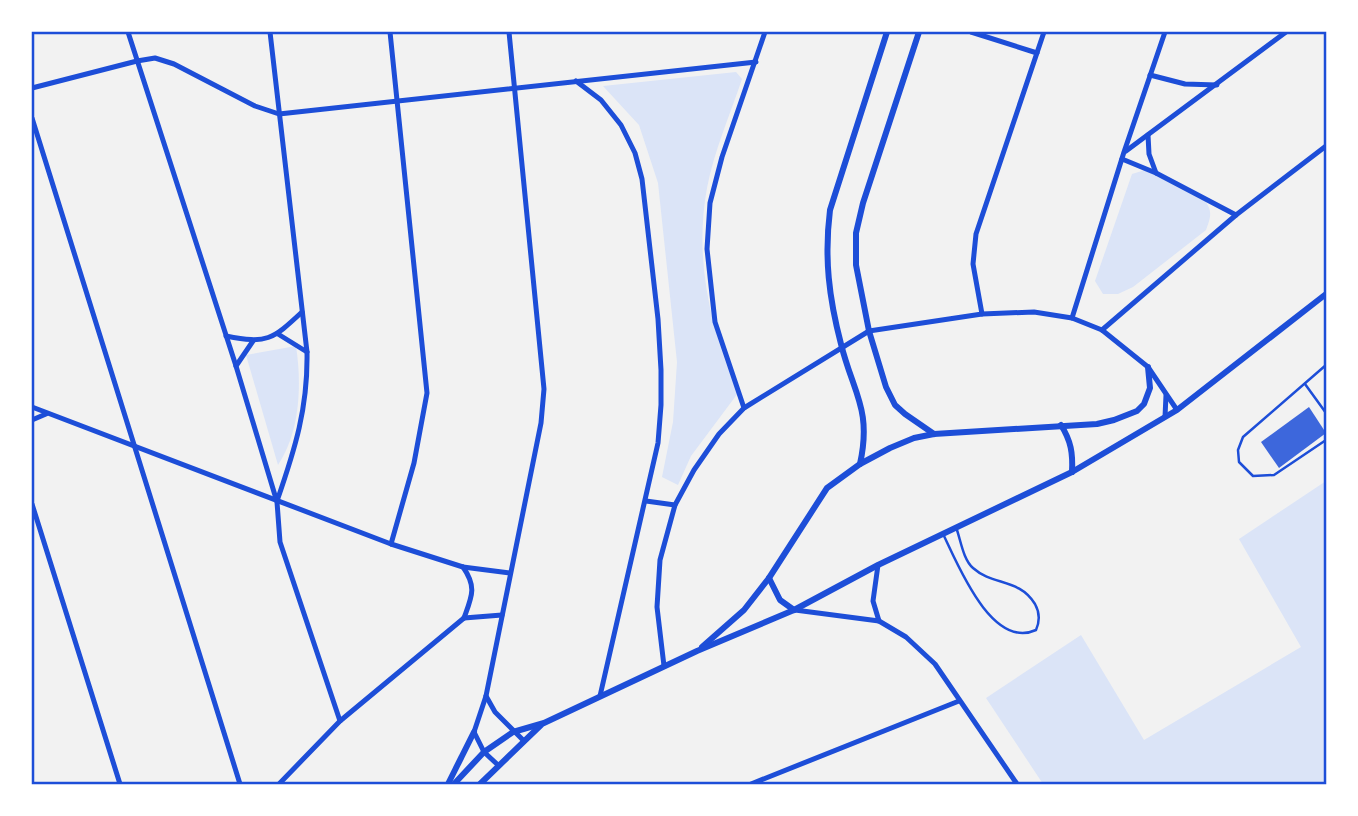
<svg xmlns="http://www.w3.org/2000/svg" width="1358" height="816" font-family="'Public Sans',sans-serif">
<style>
.green{fill:#dbe4f7}
.building{fill:#3d67dc}
.lines{fill:none;stroke-linecap:round;stroke-linejoin:round}
.service{stroke:#1d4ed8;stroke-width:2.5}
.minor{stroke:#1d4ed8;stroke-width:5}
.tertiary{stroke:#1d4ed8;stroke-width:6}
.neatline{fill:none;stroke:#1d4ed8;stroke-width:2.5}
</style>
<rect width="100%" height="100%" fill="#f2f2f2"/>
<g class="green">
<path d="M736,72l6,7c-12,36 -28,72 -35,109 -13,71 3,140 31,205l-47,63 -13,29 -16,-8 11,-55 4,-60 -19,-179 -19,-58 -36,-39z"/>
<path d="M1145,170l61,32c7,11 4,17 0,28l-73,57 -15,7h-15l-8,-13 37,-107z"/>
<path d="M296,346c6,39 4,86 -18,119l-32,-110z"/>
<polygon points="1326,481 1326,784 1043,784 986,698 1081,635 1144,740 1301,647 1239,539"/>
</g>
<polygon class="building" points="1309,407 1326,433 1279,468 1261,442"/>
<g class="lines">
<g class="service">
<polyline points="1326,365 1243,437 1238,450 1239,462 1253,476 1274,475 1326,440"/>
<polyline points="1305,384 1326,413"/>
<path d="M944,536c14,29 48,114 92,94 4,-9 4,-17 -1,-26 -16,-26 -42,-18 -62,-36 -10,-9 -12,-27 -17,-41"/>
</g>
<g class="minor">
<polyline points="128,32 236,366 277,502 280,542 340,721"/>
<path d="M270,32l37,320c1,56 -12,97 -30,149"/>
<polyline points="390,32 427,393 414,463 391,544"/>
<polyline points="971,32 1037,53"/>
<polyline points="1150,75 1185,84 1217,85"/>
<polyline points="576,81 601,100 621,125 635,153 642,179 658,319 661,370 661,405 658,443 600,696"/>
<polyline points="32,88 137,61 155,58 174,64 255,106 279,114 756,62"/>
<polyline points="32,118 240,784"/>
<polyline points="1148,135 1149,154 1156,173"/>
<polyline points="1126,151 1286,32"/>
<polyline points="1122,159 1156,173 1236,215"/>
<polyline points="982,314 973,264 976,234 1044,32"/>
<polyline points="1072,318 1124,152 1165,32"/>
<polyline points="1102,330 1236,215 1326,146"/>
<polyline points="278,334 307,352"/>
<path d="M226,336c41,8 46,4 76,-24"/>
<polyline points="236,366 253,341"/>
<polyline points="32,407 391,544 463,567 510,573"/>
<polyline points="744,408 715,322 707,249 710,203 722,157 765,32"/>
<polyline points="1165,417 1166,395"/>
<polyline points="32,420 46,414"/>
<polyline points="646,501 675,505"/>
<polyline points="32,504 120,784"/>
<polyline points="878,565 873,601 879,621"/>
<path d="M463,567c14,20 9,29 1,51"/>
<polyline points="795,610 879,621 906,637 935,664 1017,784"/>
<polyline points="464,618 502,615"/>
<polyline points="664,666 657,607 660,560 675,505 694,470 719,434 744,408 869,331 982,314 1034,312 1072,318 1102,330 1148,367 1177,410"/>
<polyline points="486,696 495,712 524,741"/>
<polyline points="498,765 484,752 474,732 486,696 541,423 544,389 509,32"/>
<polyline points="279,784 340,721 464,618"/>
<polyline points="751,784 959,701"/>
</g>
<g class="tertiary">
<polyline points="919,32 863,203 856,233 856,265 869,331 886,387 895,405 905,414 934,434"/>
<path d="M1061,425c10,16 12,28 11,47"/>
<path d="M860,464c12,-55 -7,-71 -19,-120 -12,-46 -17,-86 -11,-134l57,-178"/>
<polyline points="769,578 780,600 794,610"/>
<polyline points="702,647 744,610 769,578 827,488 860,464 890,448 914,438 934,434 1097,424 1114,420 1137,411 1144,404 1150,388 1148,367"/>
<polyline points="448,784 474,732"/>
<polyline points="454,784 484,752 513,732 544,723 697,651 794,610 878,565 1072,472 1177,410 1326,294"/>
<polyline points="480,784 541,725"/>
</g>
</g>
<rect width="1358" height="816" fill="none" stroke="#ffffff" stroke-width="66"/>
<rect x="33" y="33" width="1292" height="750" class="neatline"/>
</svg>
